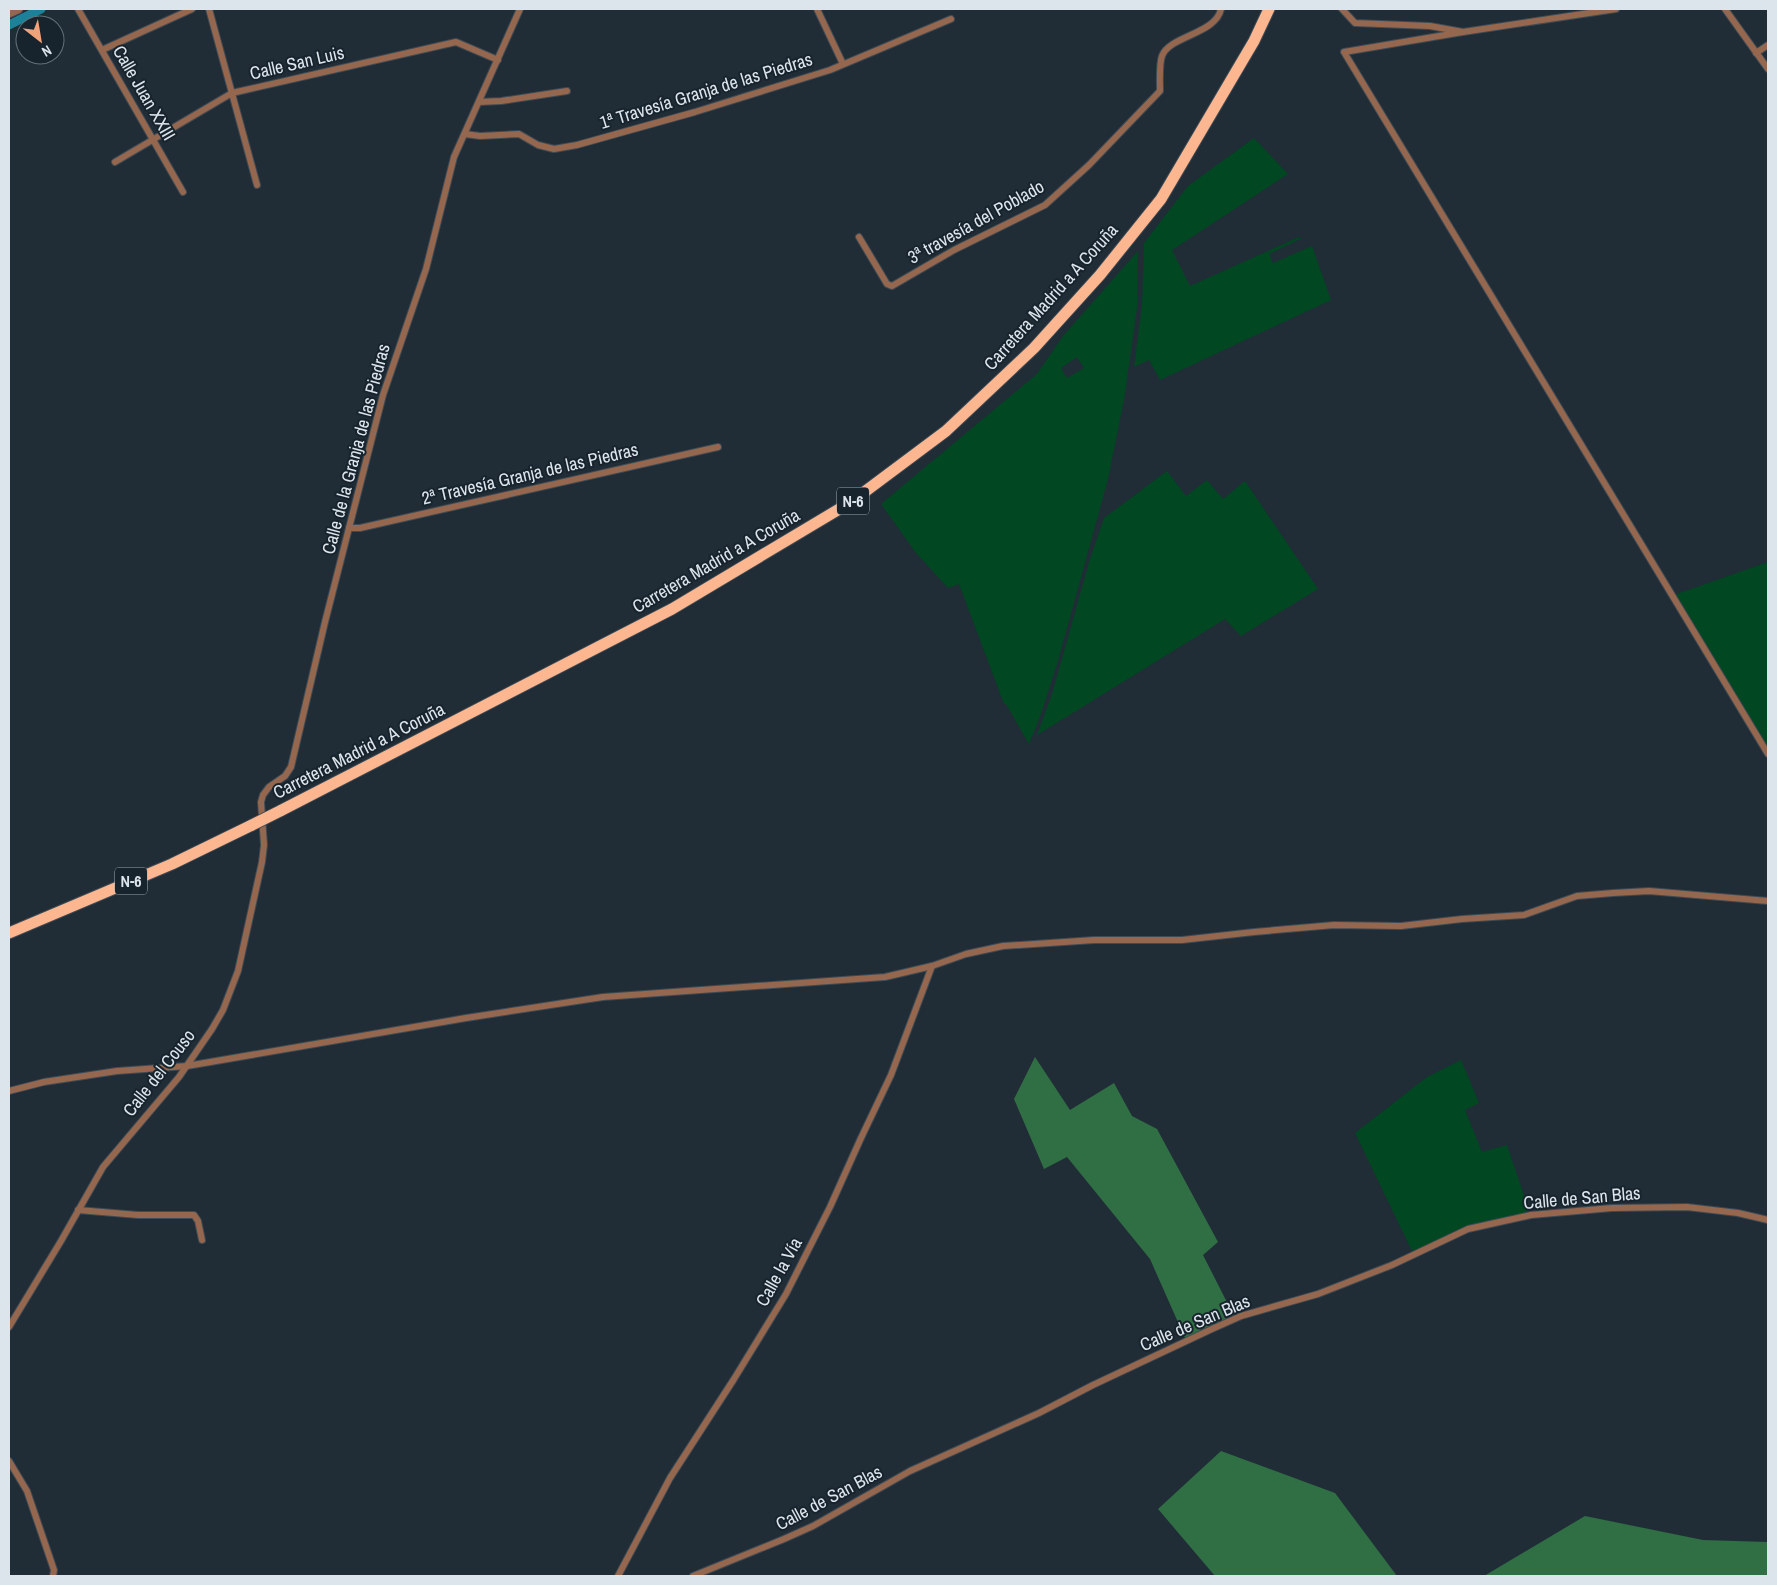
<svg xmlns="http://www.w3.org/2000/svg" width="1777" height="1585" font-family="'Archivo Narrow',sans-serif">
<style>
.green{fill:#014721;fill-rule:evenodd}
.forest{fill:#306e44}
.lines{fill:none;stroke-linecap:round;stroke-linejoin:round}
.canal{stroke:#1c8299;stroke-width:9}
.minor-casing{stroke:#3e4a54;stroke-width:8}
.tertiary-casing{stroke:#3e4a54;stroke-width:11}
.trunk-casing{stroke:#3e4a54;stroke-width:13}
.minor{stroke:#94674e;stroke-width:6}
.tertiary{stroke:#94674e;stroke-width:9}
.trunk{stroke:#fcb790;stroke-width:11}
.trunk-bridge-casing{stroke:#3e4a54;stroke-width:13;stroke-linecap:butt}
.trunk-bridge{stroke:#fcb790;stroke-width:11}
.labels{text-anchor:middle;stroke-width:4;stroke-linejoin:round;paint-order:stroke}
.shield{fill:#17232d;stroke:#a2abb3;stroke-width:1}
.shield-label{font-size:16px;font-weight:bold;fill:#dde5ec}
.street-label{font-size:18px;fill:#dde5ec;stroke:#17232d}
</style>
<rect width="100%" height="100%" fill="#202d37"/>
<g class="green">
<polygon points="1254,138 1288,174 1172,250 1190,286 1299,237 1302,238 1269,254 1273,263 1312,246 1331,300 1160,380 1149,360 1134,367 1142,305 1144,243 1188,186"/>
<path d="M1138,251l-1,57 -13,92 -16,79 -50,182 -17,53 -12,30 -23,-40h-2l-45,-120 -11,4 -32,-35 -35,-49 156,-130 26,-38zM1077,357l7,11 -17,10 -6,-10z"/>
<polygon points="1167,471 1186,496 1207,480 1223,499 1245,481 1318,589 1241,636 1225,619 1037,735 1052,694 1090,559 1104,518"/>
<polygon points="1768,562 1768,751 1674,595"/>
<polygon points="1461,1060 1479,1103 1465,1110 1482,1152 1507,1145 1530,1213 1470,1226 1412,1251 1355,1133 1427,1077"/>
</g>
<g class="forest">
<polygon points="1035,1057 1070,1110 1114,1083 1132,1116 1157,1129 1218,1242 1203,1255 1234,1316 1185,1338 1150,1259 1067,1157 1044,1169 1014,1099"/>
<polygon points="1221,1451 1335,1493 1397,1576 1215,1576 1158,1509"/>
<polygon points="1585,1516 1703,1540 1768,1542 1768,1576 1484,1576"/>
</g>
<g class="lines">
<polyline class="canal" points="9,25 41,9"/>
<defs>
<g id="minor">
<polyline points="78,9 183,192"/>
<polyline points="209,9 257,185"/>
<polyline points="817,9 843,64"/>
<polyline points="1342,9 1355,23 1430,26 1463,32 1616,9"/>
<polyline points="1725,9 1768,69"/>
<polyline points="1463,32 1344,52 1768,754"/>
<polyline points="102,50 192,9"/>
<polyline points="1756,53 1768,45"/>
<polyline points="479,102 501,101 567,91"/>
<polyline points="465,134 480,136 519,134 538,145 554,149 577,145 695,112 830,70 951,19"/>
<polyline points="115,162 232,93 456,42 498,60"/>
<path d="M859,237l28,47 5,2 62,-36 91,-45 44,-40 71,-74c0,-9 -1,-27 2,-35 7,-20 54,-22 59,-47"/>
<polyline points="349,528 360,528 718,447"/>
<polyline points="9,1091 44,1082 117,1071 187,1066 466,1018 603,997 885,977 932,966 966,954 1003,946 1094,940 1182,940 1254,932 1334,925 1401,926 1462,919 1524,915 1577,896 1613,893 1649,891 1768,901"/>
<polyline points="78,1210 138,1215 194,1215 198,1221 202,1240"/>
<polyline points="9,1327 61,1241 103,1167 179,1077 212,1029 223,1010 238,971 262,862 264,845 261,802 263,795 269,787 285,776 291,767 325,622 383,395 426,269 454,157 520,9"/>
<polyline points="9,1461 27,1491 54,1570 53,1576"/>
<polyline points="618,1576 670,1478 734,1379 786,1294 830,1207 861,1138 891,1075 932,966"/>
<polyline points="693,1576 784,1539 813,1526 910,1471 1039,1413 1093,1385 1212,1329 1241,1316 1318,1294 1392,1265 1468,1229 1531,1215 1612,1208 1687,1207 1738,1213 1768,1220"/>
</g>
<polyline id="tertiary" points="9,13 18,9"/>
<g id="trunk">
<polyline points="280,811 672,609 851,502 946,431 1034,348 1100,275 1161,199 1254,41 1269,9"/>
<polyline points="9,933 172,864 252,825"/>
</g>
</defs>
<use href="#minor" class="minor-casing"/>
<use href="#tertiary" class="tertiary-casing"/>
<use href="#trunk" class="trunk-casing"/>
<use href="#minor" class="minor"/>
<use href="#tertiary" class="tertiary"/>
<use href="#trunk" class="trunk"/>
<defs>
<polyline id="trunk-bridge" points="252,825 280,811"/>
</defs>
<use href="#trunk-bridge" class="trunk-bridge-casing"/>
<use href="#trunk-bridge" class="trunk-bridge"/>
</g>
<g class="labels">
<g class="shield">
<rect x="837" y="487.5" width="32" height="27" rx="4"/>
<rect x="115" y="867.5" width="32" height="27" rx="4"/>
</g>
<g class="shield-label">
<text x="853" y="507">N-6</text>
<text x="131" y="887">N-6</text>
</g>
<g class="street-label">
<text transform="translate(297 63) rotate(-13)" y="6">Calle San Luis</text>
<text transform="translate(706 91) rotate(-17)" y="6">1ª Travesía Granja de las Piedras</text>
<text transform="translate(144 93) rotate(60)" y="6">Calle Juan XXIII</text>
<text transform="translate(976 222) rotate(-29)" y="6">3ª travesía del Poblado</text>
<text transform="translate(1051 297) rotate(-48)" y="6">Carretera Madrid a A Coruña</text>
<text transform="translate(356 449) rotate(-75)" y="6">Calle de la Granja de las Piedras</text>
<text transform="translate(530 474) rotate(-13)" y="6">2ª Travesía Granja de las Piedras</text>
<text transform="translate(716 561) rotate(-30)" y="6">Carretera Madrid a A Coruña</text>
<text transform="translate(359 751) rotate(-27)" y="6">Carretera Madrid a A Coruña</text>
<text transform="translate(159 1073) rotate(-52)" y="6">Calle del Couso</text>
<text transform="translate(1582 1198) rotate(-5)" y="6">Calle de San Blas</text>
<text transform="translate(779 1272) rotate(-61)" y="6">Calle la Vía</text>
<text transform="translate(1195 1323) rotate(-23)" y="6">Calle de San Blas</text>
<text transform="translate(829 1498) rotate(-28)" y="6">Calle de San Blas</text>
</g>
</g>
<rect width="1777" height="1585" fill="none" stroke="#dde5ec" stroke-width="20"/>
<g transform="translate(40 40) rotate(149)"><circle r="24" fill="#17232d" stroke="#667179"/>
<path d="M0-4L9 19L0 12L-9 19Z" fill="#f0a279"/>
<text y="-8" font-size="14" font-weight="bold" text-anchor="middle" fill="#dde5ec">N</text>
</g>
</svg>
